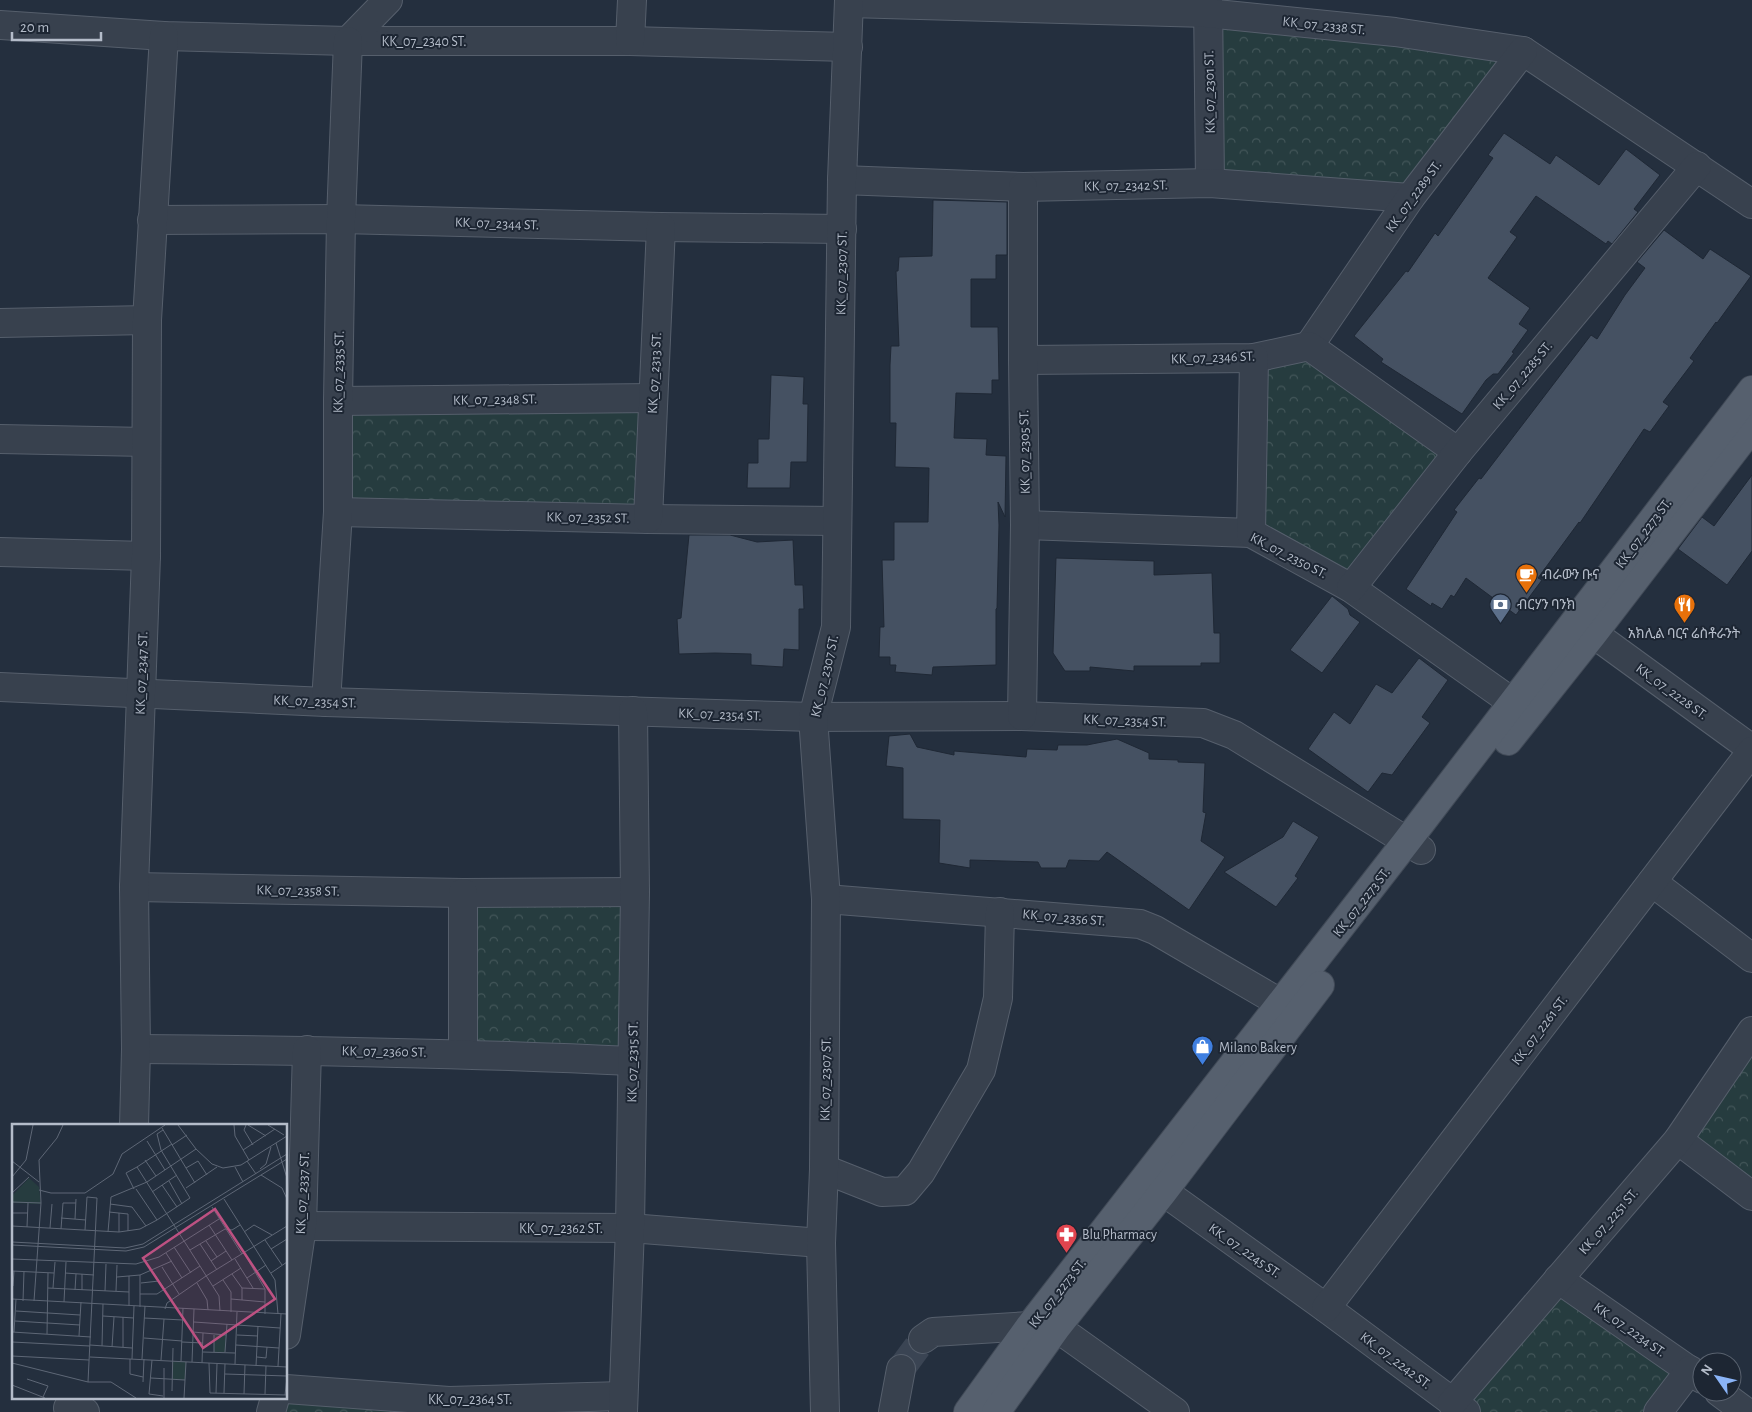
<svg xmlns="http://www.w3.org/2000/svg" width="1752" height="1412" font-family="'Alegreya Sans','Noto Sans Ethiopic',sans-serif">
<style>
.forest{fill:url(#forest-crowns)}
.building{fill:#455162;stroke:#1f2835}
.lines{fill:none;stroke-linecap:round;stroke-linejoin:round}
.minor-tunnel{stroke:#3a4453;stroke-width:28;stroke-dasharray:28 14;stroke-linecap:butt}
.minor-casing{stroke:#565f6c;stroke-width:30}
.major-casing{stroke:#414a57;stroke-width:30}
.minor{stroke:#38414e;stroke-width:28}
.major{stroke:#56606e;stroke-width:28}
.labels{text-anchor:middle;stroke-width:4;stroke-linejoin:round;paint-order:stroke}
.street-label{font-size:14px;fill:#b4bcc9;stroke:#1d2633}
.poi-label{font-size:14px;fill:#b4bcc9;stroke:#1d2633;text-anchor:start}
.inset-road{fill:none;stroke:#5e6776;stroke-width:1}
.view{fill:#bd5182;fill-opacity:0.15;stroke:#bd5182;stroke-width:2.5}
.inset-edge{fill:none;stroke:#b4bcc9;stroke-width:2.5}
</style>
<defs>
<pattern id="forest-crowns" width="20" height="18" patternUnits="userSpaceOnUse" patternTransform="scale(1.25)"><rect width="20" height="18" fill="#263c3f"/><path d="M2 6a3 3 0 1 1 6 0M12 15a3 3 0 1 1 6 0" fill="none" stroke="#435659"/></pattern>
</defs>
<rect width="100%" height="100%" fill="#242f3e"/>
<g class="forest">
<polygon points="1207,14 1523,51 1410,198 1210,183"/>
<polygon points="1309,346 1458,452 1351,588 1251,533 1254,358"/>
<polygon points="653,398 648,519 338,512 338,401"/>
<polygon points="635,892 632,1061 463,1053 463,893"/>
<polygon points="1752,1031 1752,1196 1678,1140"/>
<polygon points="1558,1279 1690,1370 1658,1412 1466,1412 1452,1403"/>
<polygon points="275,1398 447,1412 271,1412"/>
</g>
<g class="building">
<polygon points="1504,133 1550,164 1556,155 1599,185 1626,149 1660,175 1634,209 1638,212 1612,244 1608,241 1606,244 1536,196 1510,232 1517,237 1488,278 1530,308 1519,324 1528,330 1512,352 1514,353 1498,374 1493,374 1486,380 1462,414 1381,362 1383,359 1354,336 1406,271 1408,272 1435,233 1438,236 1493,158 1488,155"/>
<polygon points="933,200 1007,202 1007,255 996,255 996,279 971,279 971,327 998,327 999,380 992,380 992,394 956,393 954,438 987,439 986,455 1006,456 1005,517 998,502 999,525 997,608 996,609 996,665 933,667 932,675 895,672 896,665 890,665 890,657 879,657 880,627 884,627 882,560 894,560 894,522 928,522 929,468 895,467 896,423 890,423 890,365 891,346 899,346 896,271 898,271 899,257 932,256"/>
<polygon points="1664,230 1703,259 1710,249 1751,276 1717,323 1716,322 1690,358 1694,361 1663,402 1669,406 1650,432 1644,429 1580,523 1579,522 1538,578 1542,580 1516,615 1466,578 1454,597 1451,595 1442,609 1432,603 1431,606 1406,589 1457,512 1454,510 1479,478 1481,479 1591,335 1597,339 1625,295 1645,268 1637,262"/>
<polygon points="771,375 804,377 803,404 808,404 807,462 791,462 790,488 747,488 748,463 758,463 758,439 769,439"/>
<polygon points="1752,475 1752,551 1727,585 1678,549 1702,517 1714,526"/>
<polygon points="689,535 730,535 757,542 793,540 795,585 803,585 804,609 799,609 799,650 784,649 783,667 751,665 751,654 715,653 679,654 677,619 681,618"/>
<polygon points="1056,558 1154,561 1154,575 1212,573 1214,633 1220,633 1220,663 1201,663 1201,666 1134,666 1134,671 1090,667 1090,671 1065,671 1053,653"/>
<polygon points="1332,596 1348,609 1350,615 1360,622 1322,673 1290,650"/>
<polygon points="1419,658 1448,680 1422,717 1430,723 1392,775 1382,773 1368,792 1308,749 1334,712 1350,724 1376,684 1392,693"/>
<polygon points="910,734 917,747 954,755 954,751 1026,757 1027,749 1057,750 1058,745 1087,745 1117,739 1149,753 1149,759 1178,760 1178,762 1205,763 1203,812 1206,813 1201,841 1225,857 1189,910 1107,852 1099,861 1069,860 1066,868 1041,868 1038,862 970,860 970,868 939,863 940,820 903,819 903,768 886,766 889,736"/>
<polygon points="1293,821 1319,837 1295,876 1298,878 1276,907 1224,872 1283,837"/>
</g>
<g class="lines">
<polyline class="minor-tunnel" points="901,1369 923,1339"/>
<defs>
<g id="minor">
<polyline points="1208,0 1210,183"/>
<polyline points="849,3 1207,13 1395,32 1523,51 1752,204"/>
<polyline points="0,25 164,36 348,41 630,41 848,47"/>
<polyline points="348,41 388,0"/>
<polyline points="630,41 632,0"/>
<polyline points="842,180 1023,187 1210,183 1410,198"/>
<polyline points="152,220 341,219 661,227 842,229"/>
<polyline points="0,323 147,320"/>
<polyline points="1309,346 1410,198 1523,51"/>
<polyline points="1023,360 1254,358 1309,346 1458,452"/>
<polyline points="338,401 653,398"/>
<polyline points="0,439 146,442"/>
<polyline points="338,512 648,519 837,521"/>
<polyline points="648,519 661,227"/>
<polyline points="1025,525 1251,533 1351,588 1529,714"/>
<polyline points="1251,533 1254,358"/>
<polyline points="0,552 146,556"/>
<polyline points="1351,588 1458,452 1697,166"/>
<polyline points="1576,621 1752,749"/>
<polyline points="0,687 326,702 813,717 1022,716 1203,723 1234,735 1421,850"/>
<polyline points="326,702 338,512 338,401 341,219 348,41"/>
<polyline points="1022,716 1025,525 1023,360 1023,187"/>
<polyline points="1652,882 1752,958"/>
<polyline points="134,887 463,893 635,892"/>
<polyline points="463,893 463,1053"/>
<polyline points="826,899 1140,924 1155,930 1282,1004 1297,1015"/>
<path d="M136,1049c165,1 330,4 496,12"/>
<polyline points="134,1126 136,1049 134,887 146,556 147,320 164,36"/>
<polyline points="1678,1140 1752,1196"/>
<polyline points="824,1169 882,1192 905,1191 921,1172 981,1070 998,998 1000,912"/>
<polyline points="1146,1179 1326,1308 1466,1412"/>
<polyline points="302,1226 630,1228 821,1243"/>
<polyline points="1558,1279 1702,1379"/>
<polyline points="1326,1308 1752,751"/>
<polyline points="1039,1315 1175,1412"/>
<polyline points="286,1335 302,1226 307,1050"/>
<polyline points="923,1339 933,1332 1030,1326"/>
<polyline points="286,1389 449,1401 623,1396"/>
<polyline points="1719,1392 1746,1412"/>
<polyline points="1452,1403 1678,1140 1752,1031"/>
<polyline points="68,1408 85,1412"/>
<polyline points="271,1412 275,1398"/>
<polyline points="623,1412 630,1228 635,892 633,711"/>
<polyline points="825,1412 821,1243 824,1169 826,899 813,717 836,627 842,180 849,0"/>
<polyline points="893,1412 901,1369"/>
<polyline points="1658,1412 1690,1370"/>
</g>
<g id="major">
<polyline points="1508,741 1593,634 1752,427"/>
<polyline points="968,1412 1030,1326 1407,841 1752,390"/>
<polyline points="996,1412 1056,1328 1163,1192 1320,985"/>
</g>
</defs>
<use href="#minor" class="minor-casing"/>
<use href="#major" class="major-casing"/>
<use href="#minor" class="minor"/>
<use href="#major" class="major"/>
</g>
<defs>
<symbol id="cafe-pin" viewBox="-11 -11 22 30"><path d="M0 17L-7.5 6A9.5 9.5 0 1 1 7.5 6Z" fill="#e8710a" stroke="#1d2633"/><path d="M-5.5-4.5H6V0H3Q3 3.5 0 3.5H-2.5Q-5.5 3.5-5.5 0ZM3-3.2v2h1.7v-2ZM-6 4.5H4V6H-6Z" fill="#fff"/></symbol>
<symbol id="bank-pin" viewBox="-11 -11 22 30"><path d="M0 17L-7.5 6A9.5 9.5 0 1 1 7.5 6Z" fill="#5c6f8a" stroke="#1d2633"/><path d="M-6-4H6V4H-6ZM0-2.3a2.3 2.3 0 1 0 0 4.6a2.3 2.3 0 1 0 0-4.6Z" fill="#fff"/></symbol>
<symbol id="restaurant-pin" viewBox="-11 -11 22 30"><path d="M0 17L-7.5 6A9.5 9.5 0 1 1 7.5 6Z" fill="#e8710a" stroke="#1d2633"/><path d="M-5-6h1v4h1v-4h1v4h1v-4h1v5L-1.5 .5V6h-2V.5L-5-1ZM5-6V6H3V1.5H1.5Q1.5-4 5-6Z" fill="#fff"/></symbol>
<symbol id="shop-pin" viewBox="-11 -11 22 30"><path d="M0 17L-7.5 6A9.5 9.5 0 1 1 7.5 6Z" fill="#3f7fe0" stroke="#1d2633"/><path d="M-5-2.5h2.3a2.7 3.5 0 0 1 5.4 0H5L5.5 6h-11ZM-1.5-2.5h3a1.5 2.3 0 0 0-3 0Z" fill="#fff"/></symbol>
<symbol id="pharmacy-pin" viewBox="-11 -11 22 30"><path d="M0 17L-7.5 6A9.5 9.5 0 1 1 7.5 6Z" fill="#e0444e" stroke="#1d2633"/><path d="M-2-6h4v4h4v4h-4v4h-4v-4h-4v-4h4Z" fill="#fff"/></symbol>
</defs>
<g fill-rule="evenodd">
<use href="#cafe-pin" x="1514" y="562" width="25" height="34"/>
<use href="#bank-pin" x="1488" y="592" width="25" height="34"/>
<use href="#restaurant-pin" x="1672" y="592" width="25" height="34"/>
<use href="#shop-pin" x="1190" y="1034" width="25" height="34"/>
<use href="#pharmacy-pin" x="1054" y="1222" width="25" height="34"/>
</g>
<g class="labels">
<g class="street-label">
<text transform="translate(1324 25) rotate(6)" y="5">KK_07_2338 ST.</text>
<text x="424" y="46">KK_07_2340 ST.</text>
<text transform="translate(1209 92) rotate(-91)" y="5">KK_07_2301 ST.</text>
<text transform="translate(1126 185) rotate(-1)" y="5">KK_07_2342 ST.</text>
<text transform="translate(1413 196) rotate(-54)" y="5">KK_07_2289 ST.</text>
<text transform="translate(497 223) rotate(2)" y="5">KK_07_2344 ST.</text>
<text transform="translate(841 273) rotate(-89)" y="5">KK_07_2307 ST.</text>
<text transform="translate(1213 357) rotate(-2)" y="5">KK_07_2346 ST.</text>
<text transform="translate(338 372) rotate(-89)" y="5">KK_07_2335 ST.</text>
<text transform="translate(654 373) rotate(-87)" y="5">KK_07_2313 ST.</text>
<text transform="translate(1522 375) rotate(-50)" y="5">KK_07_2285 ST.</text>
<text transform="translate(495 399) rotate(-1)" y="5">KK_07_2348 ST.</text>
<text transform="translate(1024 452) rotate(-91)" y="5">KK_07_2305 ST.</text>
<text transform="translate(588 517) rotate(1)" y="5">KK_07_2352 ST.</text>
<text transform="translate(1643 533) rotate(-53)" y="5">KK_07_2273 ST.</text>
<text transform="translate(1289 555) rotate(27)" y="5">KK_07_2350 ST.</text>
<text transform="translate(141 673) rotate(-88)" y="5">KK_07_2347 ST.</text>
<text transform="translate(824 676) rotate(-77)" y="5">KK_07_2307 ST.</text>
<text transform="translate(1672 691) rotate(36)" y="5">KK_07_2228 ST.</text>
<text transform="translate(315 701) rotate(2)" y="5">KK_07_2354 ST.</text>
<text transform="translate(720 714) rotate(2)" y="5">KK_07_2354 ST.</text>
<text transform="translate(1125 720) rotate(2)" y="5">KK_07_2354 ST.</text>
<text transform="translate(298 890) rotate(1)" y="5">KK_07_2358 ST.</text>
<text transform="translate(1361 902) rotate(-52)" y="5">KK_07_2273 ST.</text>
<text transform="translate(1064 917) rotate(5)" y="5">KK_07_2356 ST.</text>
<text transform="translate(1539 1030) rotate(-53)" y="5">KK_07_2261 ST.</text>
<text transform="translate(384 1051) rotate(1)" y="5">KK_07_2360 ST.</text>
<text transform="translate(632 1062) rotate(-89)" y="5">KK_07_2315 ST.</text>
<text transform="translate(825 1079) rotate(-89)" y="5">KK_07_2307 ST.</text>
<text transform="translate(302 1193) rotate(-87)" y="5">KK_07_2337 ST.</text>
<text transform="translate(1608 1221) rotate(-49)" y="5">KK_07_2251 ST.</text>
<text x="561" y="1233">KK_07_2362 ST.</text>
<text transform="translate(1245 1250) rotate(35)" y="5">KK_07_2245 ST.</text>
<text transform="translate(1057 1293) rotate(-52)" y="5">KK_07_2273 ST.</text>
<text transform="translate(1630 1329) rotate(35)" y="5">KK_07_2234 ST.</text>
<text transform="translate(1396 1360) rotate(37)" y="5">KK_07_2242 ST.</text>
<text x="470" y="1404">KK_07_2364 ST.</text>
</g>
<g class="poi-label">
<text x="1542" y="579">ብራውን ቡና</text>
<text x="1517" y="609">ብርሃን ባንክ</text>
<text x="1684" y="638" text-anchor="middle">አክሊል ባርና ሬስቶራንት</text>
<text x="1219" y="1052">Milano Bakery</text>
<text x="1082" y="1239">Blu Pharmacy</text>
</g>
</g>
<g transform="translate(12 1124)">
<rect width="275" height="275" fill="#242f3e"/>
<path d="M17,54l10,9 2,17 -28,-1 -1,-7zM202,211h12l-1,17h-11zM161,237l13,1 -1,18 -13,-1z" fill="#263c3f"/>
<path class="inset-road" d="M166,1l18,24 16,15 11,4 18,-3 46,-29M222,1l1,11 14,24M234,1l-2,5 9,15M236,1l18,11M256,1l16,10M150,4l33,55M135,17l18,29M264,19l11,35M160,20l-35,23 82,129 1,15M160,21l15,-10M231,26l32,-21M133,36l11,16M0,37l27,21M235,37l9,13M223,43l8,15M174,44l12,-7 9,14M248,45l6,-5 5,-17M249,51l21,13 5,11M0,53l14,-17 7,-35M157,57l13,23M150,61l15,22M174,64l31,-21M122,65l-8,-16 11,-6M124,65l21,31M27,66l12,3h34l28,-19 9,-20 43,-29M140,68l25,-17M0,69l17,-16M212,75l51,81 3,34M0,78l29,1M98,80l22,3 14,19M200,83l30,47M97,88l19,2v17M0,89h16M49,94l25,2M63,95l1,-20M197,101l23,35M0,102l107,6 21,-3 17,-9 33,-22 -29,-48 -4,-16 6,-4M15,103l1,-24M38,104l2,-24M49,105l2,-26h13M213,105l7,1 8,-5M73,106l2,-33 10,1 -9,184h23l25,16M96,108l3,-35 36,-15 49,-33M107,108v-19M232,108l10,-7 18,10M253,116l17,25M194,117l11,16M0,118l113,6 18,-4 144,-90M188,120l17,26M0,121l114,6 18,-4 143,-88M162,123l17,26M259,125l16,-10M178,126l35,-21M154,129l16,25M232,129l21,36v25M0,135l124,5 23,-7 60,-38M223,135l18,29M199,137l15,-10M150,143l17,27M0,147l42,2M141,148l12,18M53,149l29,2M259,149l16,-11M220,150l10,14v12M128,151v32M105,153l23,-2 32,-14M235,154l19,-13M211,156l8,12v20M129,159l18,-2M185,159l10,17 1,10M1,162l1,-15M201,162l28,-18M36,164l81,4M41,164l2,-26M230,164l23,1M63,166l1,-16M70,166v-16M93,167l1,-27M104,167l1,-26M128,170h17l43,-28M0,175l275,15M219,175l34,3M11,177l1,-30M22,177l7,-98 -2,-43 18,-22 6,-13M52,178l2,-40M117,182v-30M153,185l2,-6 39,-27 81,-50M4,187l64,4M91,192l31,2M132,194l39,2M3,197l65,4M182,198l86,6M0,208l79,5M2,208l2,-33M181,208l33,3M35,210l1,-61M225,211l21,1M67,212l2,-34M132,214l38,3M0,218l78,4M170,218l21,1M78,221l42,3M224,221l43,3M90,222l1,-42M100,223l2,-30M111,223v-30M191,228l32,1M202,228v-17M213,228l2,-28M0,232l77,4M78,233l197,10M245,233l9,1 1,-11M118,235v15l13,3M120,235l2,-53M130,235l3,-53M140,236l-3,34 14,2M149,236l3,-41M169,237l2,-53M180,238l2,-53M0,239l76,19M190,239l1,-30M197,239l1,30 77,2M223,240l2,-52M244,242l2,-40M266,242l3,-52M152,244v30M213,250l62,2M139,254l34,2M15,255l21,7 -5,11M131,258l1,-23M0,261l33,13M160,267l1,-43M204,269l1,-29M212,269l1,-29M232,270l1,-29M253,270l1,-28M273,271l2,-18M172,274l2,-36"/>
<path class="view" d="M203,85l60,90 -72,49 -60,-90z"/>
<rect width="275" height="275" class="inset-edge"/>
</g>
<g transform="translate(1717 1377) rotate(304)"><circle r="24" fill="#1d2633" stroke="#59626f"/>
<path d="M0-4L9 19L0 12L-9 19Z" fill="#8ab4f8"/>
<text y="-8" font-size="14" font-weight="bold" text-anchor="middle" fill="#b4bcc9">N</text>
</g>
<path d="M12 32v8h89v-8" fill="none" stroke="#b4bcc9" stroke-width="2.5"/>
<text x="20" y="32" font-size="15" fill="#b4bcc9" stroke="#1d2633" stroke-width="4" paint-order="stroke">20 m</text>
</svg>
